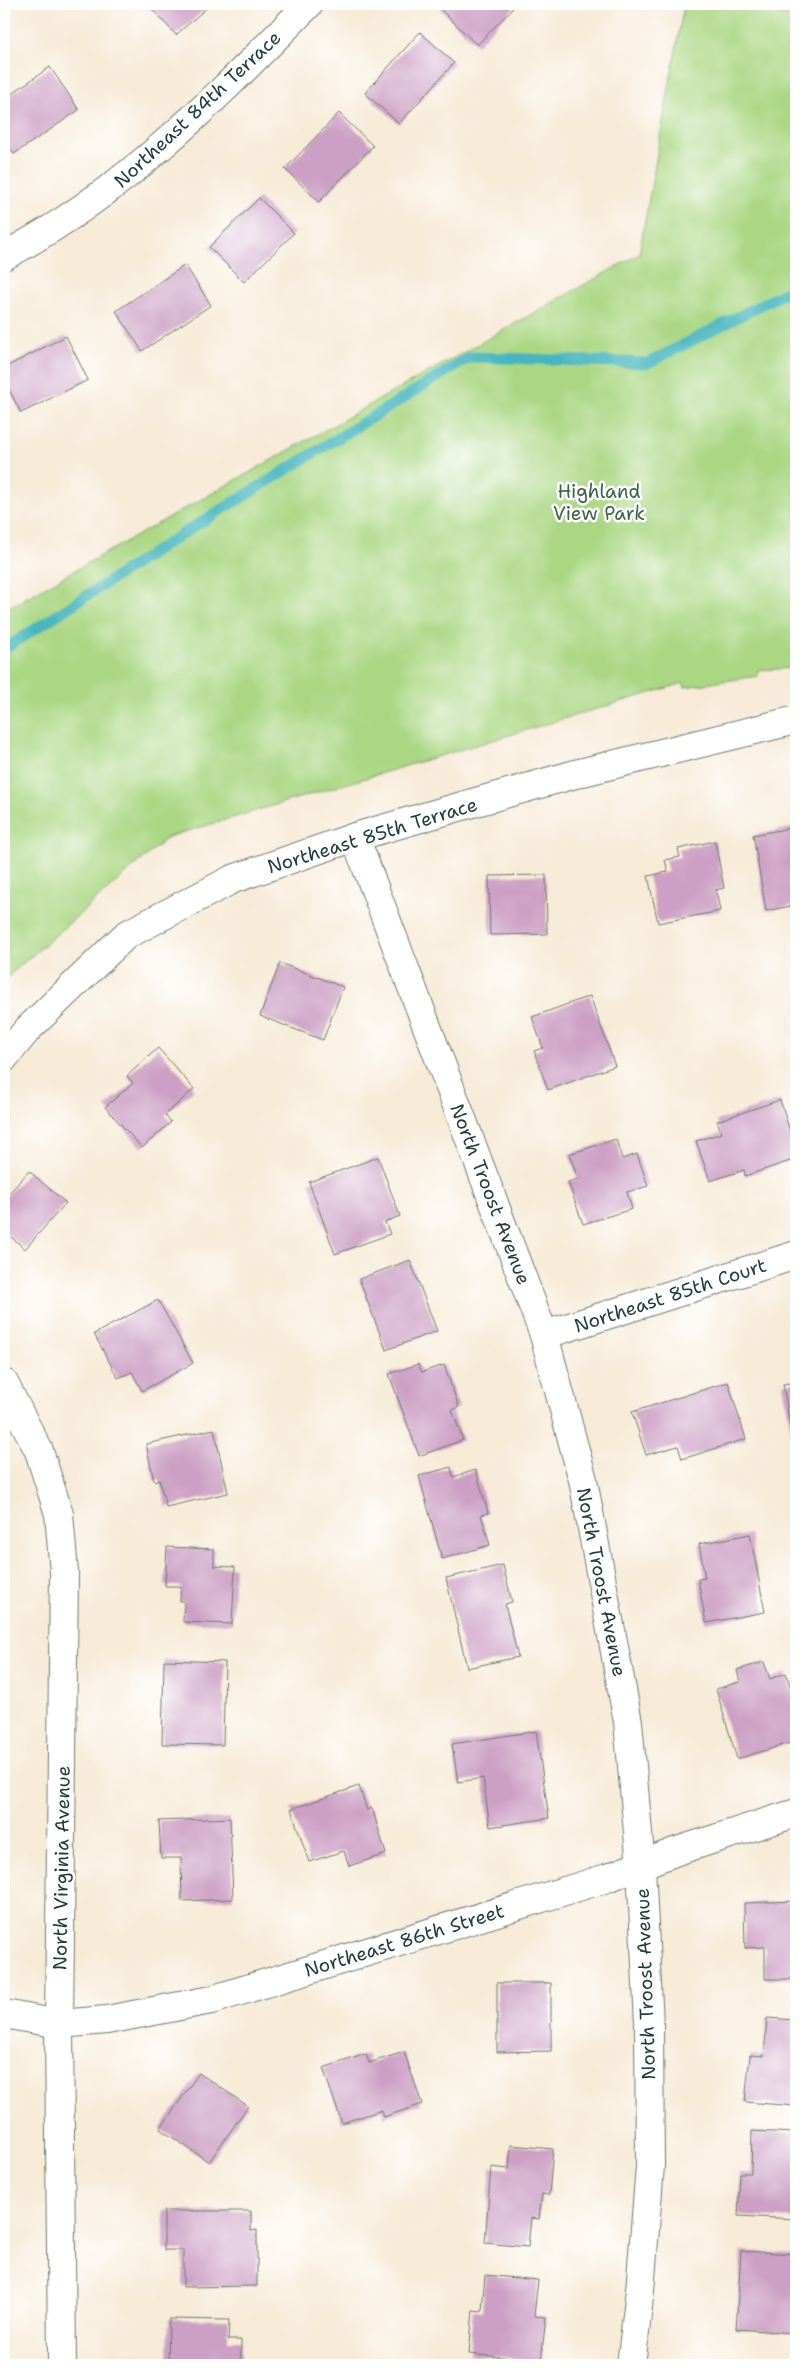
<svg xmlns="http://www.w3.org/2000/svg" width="800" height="2369" font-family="'Shantell Sans',sans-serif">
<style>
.green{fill:#abd784;stroke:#658a5c}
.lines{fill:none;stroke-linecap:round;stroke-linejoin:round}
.stream{stroke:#46b5be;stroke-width:11}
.building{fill:#cca0c4}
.minor-casing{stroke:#6b7a6d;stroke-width:30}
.minor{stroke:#fff;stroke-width:28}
.labels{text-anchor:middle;stroke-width:5;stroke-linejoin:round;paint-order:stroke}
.street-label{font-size:19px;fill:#1f3d34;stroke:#fff}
.park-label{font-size:19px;fill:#426448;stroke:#fff}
</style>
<rect width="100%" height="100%" fill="#fff"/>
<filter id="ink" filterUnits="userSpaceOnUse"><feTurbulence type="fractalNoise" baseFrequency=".02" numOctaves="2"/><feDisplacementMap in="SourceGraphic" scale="10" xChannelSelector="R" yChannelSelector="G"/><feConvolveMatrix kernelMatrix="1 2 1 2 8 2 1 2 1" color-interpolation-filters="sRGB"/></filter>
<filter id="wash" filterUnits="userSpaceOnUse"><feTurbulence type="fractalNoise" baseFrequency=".0096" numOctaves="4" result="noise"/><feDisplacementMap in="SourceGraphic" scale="20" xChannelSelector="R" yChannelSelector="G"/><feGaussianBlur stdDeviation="1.12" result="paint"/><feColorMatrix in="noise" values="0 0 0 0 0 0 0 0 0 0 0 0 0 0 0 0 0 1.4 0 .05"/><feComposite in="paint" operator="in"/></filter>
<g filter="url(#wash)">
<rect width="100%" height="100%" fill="#f7ead7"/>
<polygon class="green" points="684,4 728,4 796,17 796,668 758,670 758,676 685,687 684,683 168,837 4,980 4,610 639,254"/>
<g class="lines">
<polyline class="stream" points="4,649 187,531 470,357 648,363 796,287"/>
</g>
<g id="blocks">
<g class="building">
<polygon points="147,4 211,4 176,35"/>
<polygon points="445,4 517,4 477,45 440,9"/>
<polygon points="420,32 454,63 399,124 365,93"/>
<polygon points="50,67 79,110 14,154 4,138 4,99"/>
<polygon points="339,113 373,146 319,202 285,169"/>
<polygon points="259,198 294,233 244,282 209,247"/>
<polygon points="185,265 211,305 142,351 116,311"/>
<polygon points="66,336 88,380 21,413 4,380 4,368"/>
<polygon points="796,827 796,905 766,911 753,835"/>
<polygon points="715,841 724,888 716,890 720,911 658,923 648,876 668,872 665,860 680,857 678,849"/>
<polygon points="546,875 547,934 490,935 489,876"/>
<polygon points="280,963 343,987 323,1040 260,1016"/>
<polygon points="590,996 615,1066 548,1090 534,1051 543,1048 532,1017"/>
<polygon points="158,1048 194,1089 165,1115 171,1122 142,1148 105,1107 133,1083 127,1076"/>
<polygon points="780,1100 796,1150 796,1159 745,1176 744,1170 710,1181 696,1141 722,1133 717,1121"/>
<polygon points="616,1139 622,1159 637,1154 648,1186 627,1192 632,1209 583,1224 568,1182 578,1179 569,1154"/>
<polygon points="378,1157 400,1216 385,1222 390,1234 335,1254 309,1182"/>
<polygon points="29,1171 66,1203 25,1249 4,1231 4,1199"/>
<polygon points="410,1260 437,1331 386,1350 359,1279"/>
<polygon points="158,1300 193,1363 142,1391 132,1372 118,1378 94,1334"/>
<polygon points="418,1364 422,1372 444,1365 459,1407 452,1410 463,1440 419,1456 389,1374"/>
<polygon points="728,1382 746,1439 682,1459 678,1446 646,1455 632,1412"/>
<polygon points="796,1382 796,1443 793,1444 783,1384"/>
<polygon points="214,1429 228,1493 166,1507 159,1479 154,1481 146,1444"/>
<polygon points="451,1467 453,1477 476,1470 488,1513 481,1515 490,1545 442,1559 419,1476"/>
<polygon points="750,1534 765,1612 706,1623 698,1579 705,1578 699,1544"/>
<polygon points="167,1547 214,1549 214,1566 235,1567 232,1624 183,1622 184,1601 180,1601 181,1586 165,1586"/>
<polygon points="503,1565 512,1602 505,1604 518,1657 467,1668 446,1578"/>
<polygon points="164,1660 225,1662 223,1745 162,1744"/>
<polygon points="764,1662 770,1679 786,1673 796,1705 796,1741 737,1759 716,1689 740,1682 737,1670"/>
<polygon points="536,1731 549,1818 490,1827 483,1778 458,1782 452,1744"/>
<polygon points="359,1786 367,1810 372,1808 386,1854 349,1866 344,1851 309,1862 291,1809"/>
<polygon points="230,1818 233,1899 182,1901 181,1858 161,1858 159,1821"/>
<polygon points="796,1901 796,1979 765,1979 765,1947 745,1948 744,1903"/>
<polygon points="497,1983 551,1983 551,2051 497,2052"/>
<polygon points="767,2018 796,2020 796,2106 745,2102 750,2055 764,2056"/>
<polygon points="404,2052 422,2104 384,2117 382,2110 342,2123 323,2068 366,2054 369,2063"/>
<polygon points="199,2073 248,2106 209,2162 160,2129"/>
<polygon points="752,2131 796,2133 796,2219 738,2216 740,2173 751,2173"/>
<polygon points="511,2145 553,2149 549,2195 542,2194 539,2219 531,2218 528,2247 485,2243 491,2167 509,2169"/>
<polygon points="164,2211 251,2211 251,2231 257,2230 257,2286 183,2287 183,2250 164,2250"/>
<polygon points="741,2251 796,2254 795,2333 736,2329"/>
<polygon points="485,2275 538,2280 534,2316 546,2317 541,2361 469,2354 473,2310 482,2311"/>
<polygon points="169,2319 229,2320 228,2340 241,2340 241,2365 168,2365"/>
</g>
</g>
</g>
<g filter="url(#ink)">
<use href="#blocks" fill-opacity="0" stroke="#6b7a6d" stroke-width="1"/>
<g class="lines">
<defs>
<g id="minor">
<path d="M4,256c121,-64 210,-156 305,-252"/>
<polyline points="355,837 544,1335 583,1480 628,1722 641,1866 649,2024 650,2166 640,2290 631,2365"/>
<polyline points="4,1058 28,1029 126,935 233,879 355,837 469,804 579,773 796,720"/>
<polyline points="544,1335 796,1255"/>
<polyline points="4,1383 39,1451 59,1514 64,1573 59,2024 62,2365"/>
<polyline points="4,2014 59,2024 107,2020 211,2000 607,1878 677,1851 796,1813"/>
</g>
</defs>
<use href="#minor" class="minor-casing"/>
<use href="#minor" class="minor"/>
</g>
</g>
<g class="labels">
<g class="street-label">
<text transform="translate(197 109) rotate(-43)" y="7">Northeast 84th Terrace</text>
<text transform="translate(372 835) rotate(-17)" y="7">Northeast 85th Terrace</text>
<text transform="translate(491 1194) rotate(69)" y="7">North Troost Avenue</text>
<text transform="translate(670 1295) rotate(-18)" y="7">Northeast 85th Court</text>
<text transform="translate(602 1582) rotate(79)" y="7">North Troost Avenue</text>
<text transform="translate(61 1868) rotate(-89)" y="7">North Virginia Avenue</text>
<text transform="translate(404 1940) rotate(-17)" y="7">Northeast 86th Street</text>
<text transform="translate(645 1984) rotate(-92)" y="7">North Troost Avenue</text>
</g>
<g class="park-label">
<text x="599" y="498">Highland<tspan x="599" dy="22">View Park</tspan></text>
</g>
</g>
<rect width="800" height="2369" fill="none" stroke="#fff" stroke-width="20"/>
</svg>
